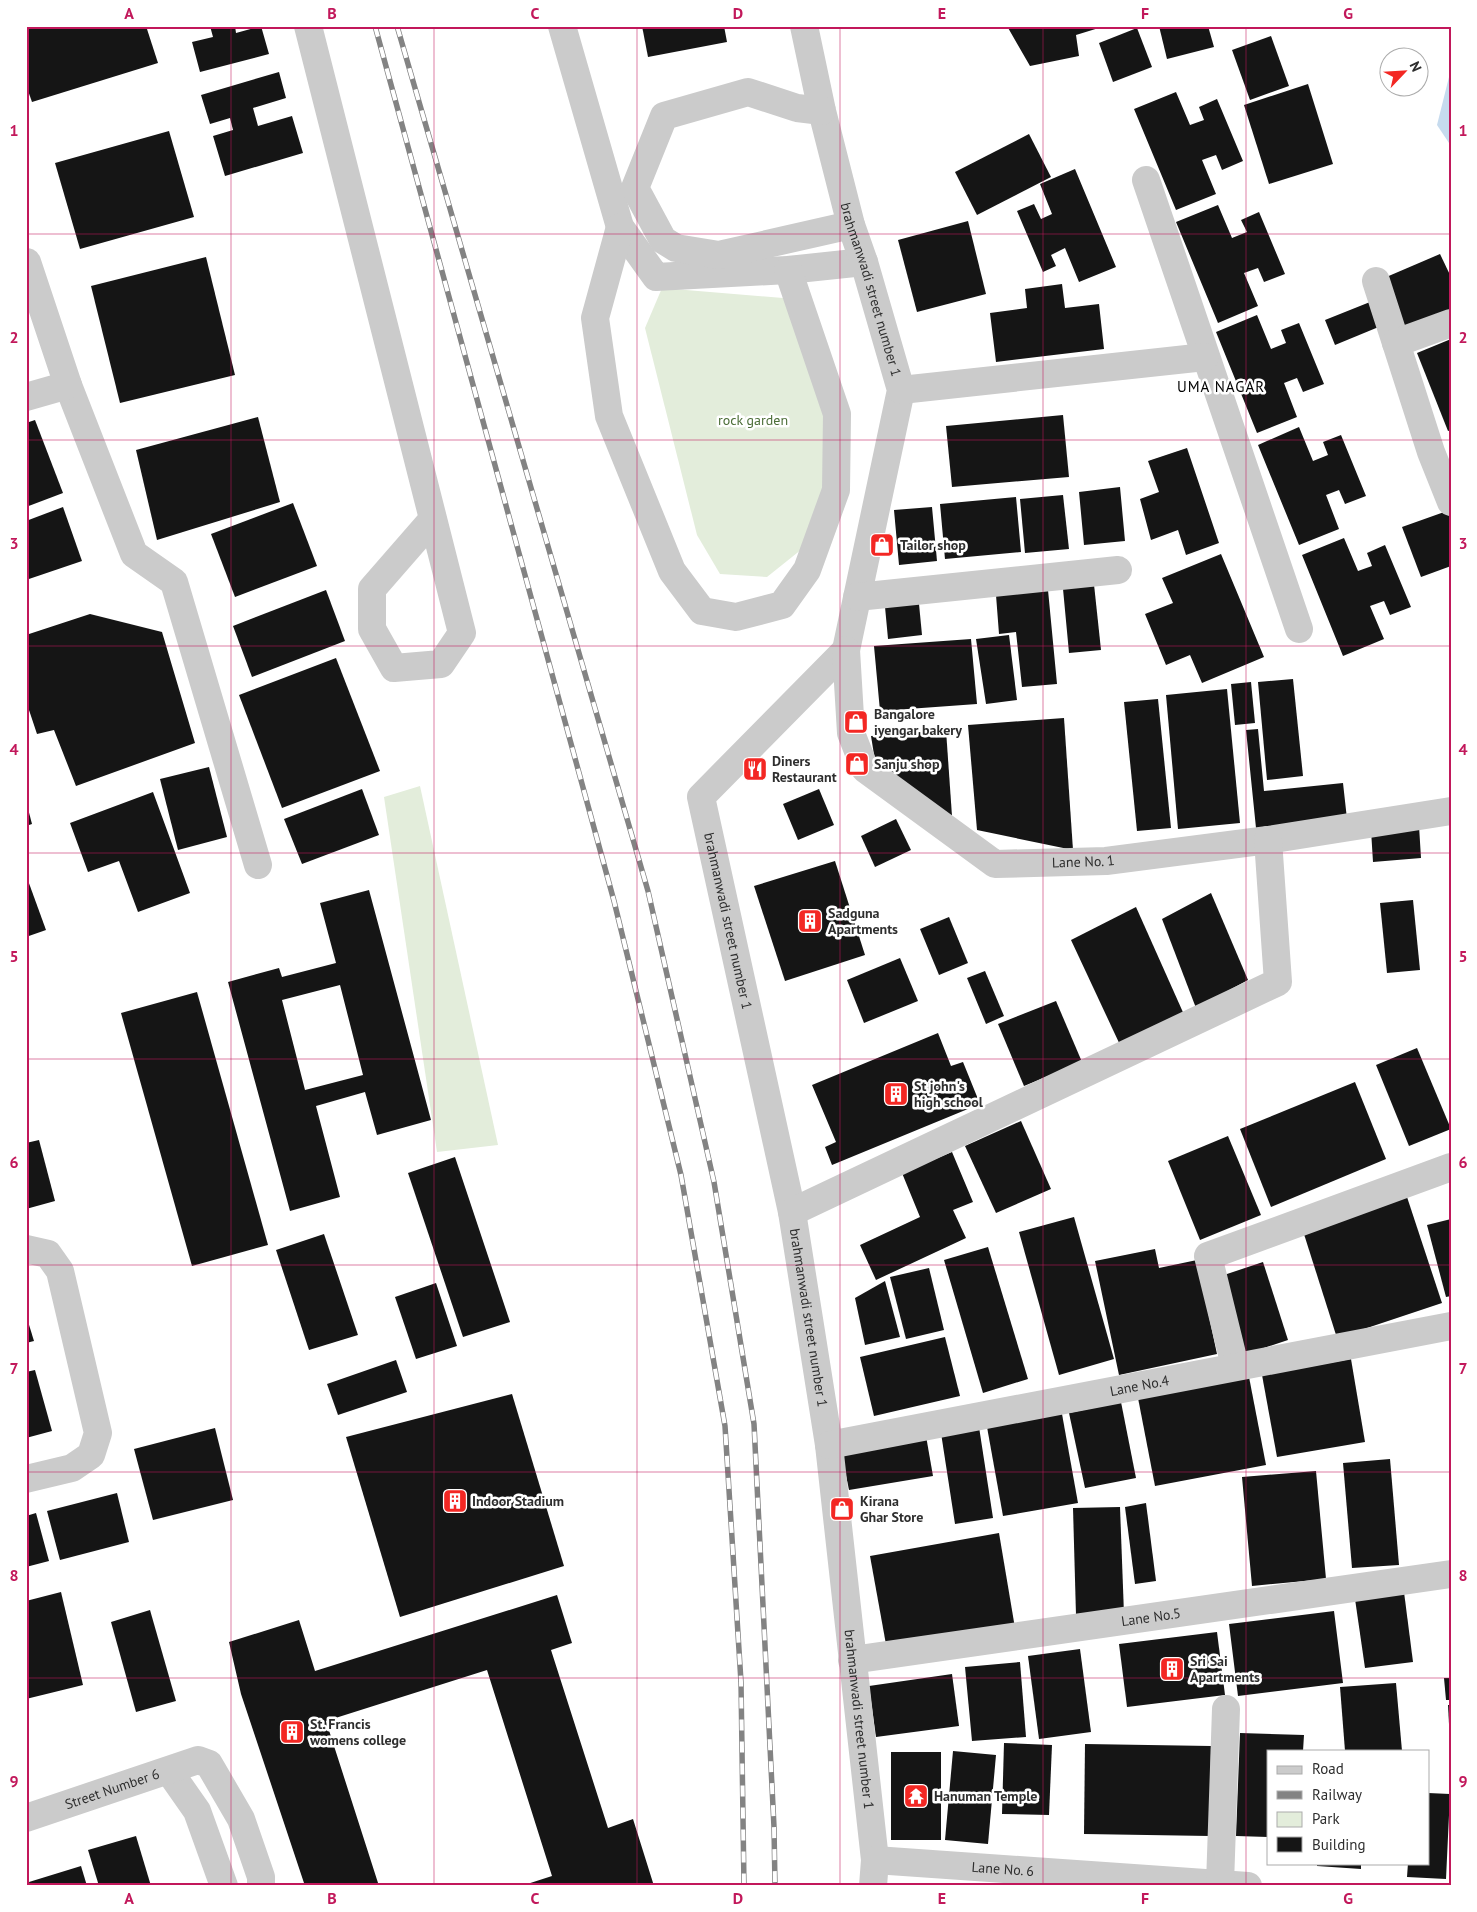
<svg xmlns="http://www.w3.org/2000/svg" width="1477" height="1912" font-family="'PT Sans',sans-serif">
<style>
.green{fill:#e3eddb}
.water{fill:#c6dbee}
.building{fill:#151515;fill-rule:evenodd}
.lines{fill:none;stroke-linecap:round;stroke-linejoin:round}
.minor{stroke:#cbcbcb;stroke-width:28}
.rail-casing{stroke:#838383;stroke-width:5.5}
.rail{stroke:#fff;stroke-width:4;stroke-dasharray:11;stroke-linecap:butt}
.grid{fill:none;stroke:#c2185b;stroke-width:1;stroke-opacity:0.55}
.labels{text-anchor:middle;stroke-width:5;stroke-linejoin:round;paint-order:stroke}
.street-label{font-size:14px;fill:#2e2e2e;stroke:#fff}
.park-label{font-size:14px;fill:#4c6e38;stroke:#fff}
.poi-label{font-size:14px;font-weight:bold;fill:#2e2e2e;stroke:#fff;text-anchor:start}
.neighbourhood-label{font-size:15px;letter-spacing:1px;fill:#000;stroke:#fff}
.neatline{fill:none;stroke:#c2185b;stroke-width:2}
.grid-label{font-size:16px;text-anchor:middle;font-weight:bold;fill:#c2185b}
</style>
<rect width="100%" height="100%" fill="#fff"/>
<g class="green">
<polygon points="662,288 783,298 841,411 817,537 767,577 720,574 697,535 645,328"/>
<polygon points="420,786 498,1145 437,1152 384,797"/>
</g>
<polygon class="water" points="1451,69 1451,146 1437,125"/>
<g class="building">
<polygon points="26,26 146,26 158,63 32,102 26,85"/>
<polygon points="210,26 235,26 236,33 261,26 269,54 200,72 192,42 213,37"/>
<polygon points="642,26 724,26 727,42 648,57"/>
<polygon points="1007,26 1102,26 1102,27 1076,35 1079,56 1030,66"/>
<polygon points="1159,26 1208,26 1214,47 1167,59"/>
<polygon points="1137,28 1152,67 1113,82 1099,43"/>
<polygon points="1271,36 1289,86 1250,100 1232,50"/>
<polygon points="279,72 286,98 253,108 258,126 292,116 303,153 225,176 213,136 233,130 230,118 210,124 201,95"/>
<polygon points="1308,84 1333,164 1269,184 1244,105"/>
<polygon points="1176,92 1190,125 1204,120 1199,107 1217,99 1243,161 1222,170 1216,155 1202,160 1216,194 1176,210 1134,109"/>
<polygon points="169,131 194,217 80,249 55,163"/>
<polygon points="1029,134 1051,177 977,215 955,172"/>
<polygon points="1075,169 1116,267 1079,282 1065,248 1051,255 1056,266 1043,272 1017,211 1034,204 1041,219 1052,214 1040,184"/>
<polygon points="1218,205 1232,238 1247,232 1241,220 1259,212 1285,274 1264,282 1258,268 1244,273 1258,306 1218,323 1176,222"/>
<polygon points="968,221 986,294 917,312 898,240"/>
<polygon points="1440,254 1451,277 1451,310 1406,329 1384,278"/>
<polygon points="206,257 235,375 120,403 91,286"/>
<polygon points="1062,284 1065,308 1099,304 1104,349 996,362 990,313 1027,308 1025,289"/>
<polygon points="1370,302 1381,326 1335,345 1325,320"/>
<polygon points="1257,315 1271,349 1286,343 1281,330 1299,323 1324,384 1303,392 1297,378 1284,383 1297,417 1257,433 1216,332"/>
<polygon points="1451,339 1451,430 1448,431 1417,353"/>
<polygon points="1063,415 1069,477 952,487 946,426"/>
<polygon points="258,417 280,502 157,540 136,450"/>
<polygon points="35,420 63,493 26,507 26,423"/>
<polygon points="1299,427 1313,461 1328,455 1323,442 1341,435 1366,496 1345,504 1339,490 1326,495 1339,529 1299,545 1258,445"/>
<polygon points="1187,448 1219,543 1186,555 1178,530 1151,540 1140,499 1159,492 1148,461"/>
<polygon points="1120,487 1125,541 1084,545 1079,492"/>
<polygon points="1063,495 1069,549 1025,553 1020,499"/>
<polygon points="1016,497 1021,552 945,559 940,504"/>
<polygon points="293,503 317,566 235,597 211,534"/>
<polygon points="63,507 82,561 26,580 26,521"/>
<polygon points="932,507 937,561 899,565 894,510"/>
<polygon points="1447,511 1451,521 1451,566 1421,577 1402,527"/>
<polygon points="1344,538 1358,571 1372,566 1367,553 1385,545 1411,607 1390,615 1384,601 1370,606 1384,639 1343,656 1302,555"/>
<polygon points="1221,554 1264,657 1202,683 1190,655 1166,665 1145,614 1173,603 1162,578"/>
<polygon points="1093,575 1101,650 1069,653 1062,578"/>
<polygon points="326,590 345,641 252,677 233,626"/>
<polygon points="1048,590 1057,684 1022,687 1016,632 999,634 996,595"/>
<polygon points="919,604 922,635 888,639 885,607"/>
<polygon points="90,614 162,632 195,743 76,786 54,730 37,734 26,701 26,635"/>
<polygon points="1009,635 1017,700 986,704 976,639"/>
<polygon points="971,639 977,704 880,711 874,646"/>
<polygon points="336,658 380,771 282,808 239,695"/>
<polygon points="1293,679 1303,776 1267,780 1258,682"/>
<polygon points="1251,682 1255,723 1235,725 1231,684"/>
<polygon points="1227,689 1240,823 1178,829 1166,695"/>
<polygon points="1158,699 1171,828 1137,831 1124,702"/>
<polygon points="1064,718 1073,850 977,830 968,725"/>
<polygon points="1258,729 1264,791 1343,783 1347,819 1256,828 1246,730"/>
<polygon points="946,730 952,816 877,773 871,736"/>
<polygon points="209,767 227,837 178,850 160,779"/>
<polygon points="362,789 379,835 302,864 284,819"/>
<polygon points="819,789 834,825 798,840 783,804"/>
<polygon points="153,792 190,893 138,912 119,861 88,872 70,823"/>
<polygon points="26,801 32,824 26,826"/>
<polygon points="896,819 911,850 875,867 861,836"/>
<polygon points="1419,826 1421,858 1373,862 1371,830"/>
<polygon points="835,861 865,955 785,981 754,886"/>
<polygon points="26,875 46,930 26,937"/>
<path d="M369,890l62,230 -54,15 -12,-43 -49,14 24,91 -50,14 -62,-229 51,-14 3,9 54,-14 -16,-60zM340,985l23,90 -58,15 -23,-90z"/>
<polygon points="1211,893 1248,980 1196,1008 1162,919"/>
<polygon points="1413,900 1420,970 1387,973 1380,903"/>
<polygon points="1136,907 1186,1019 1121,1047 1071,940"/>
<polygon points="949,917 968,963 939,975 920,929"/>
<polygon points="900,958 918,1001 864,1023 847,980"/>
<polygon points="985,971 1004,1016 986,1024 967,978"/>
<polygon points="197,992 268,1245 192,1266 121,1013"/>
<polygon points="1056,1001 1082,1062 1024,1086 998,1024"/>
<polygon points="938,1033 951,1066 963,1062 980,1104 832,1165 825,1147 836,1142 812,1085"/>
<polygon points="1417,1048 1451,1129 1409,1146 1376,1065"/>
<polygon points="1355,1082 1386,1159 1271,1207 1240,1129"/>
<polygon points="1021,1121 1051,1189 996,1213 965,1146"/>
<polygon points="1228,1136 1261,1215 1200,1240 1168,1161"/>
<polygon points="39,1140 55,1201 26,1209 26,1143"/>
<polygon points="952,1152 973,1202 953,1210 966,1238 876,1280 860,1245 920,1217 902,1173"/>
<polygon points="455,1157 510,1322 463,1337 408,1173"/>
<polygon points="1407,1197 1442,1303 1337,1338 1303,1231"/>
<polygon points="1074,1217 1114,1359 1059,1375 1019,1232"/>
<polygon points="1451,1219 1451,1296 1446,1297 1427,1225"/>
<polygon points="324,1234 358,1335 309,1350 276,1250"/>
<polygon points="988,1247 1028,1379 983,1393 944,1260"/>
<polygon points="1155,1249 1159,1268 1197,1260 1217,1354 1119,1375 1095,1261"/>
<polygon points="1263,1262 1288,1340 1246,1354 1221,1276"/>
<polygon points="929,1268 944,1330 906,1339 890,1277"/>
<polygon points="885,1281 900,1337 865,1345 855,1298"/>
<polygon points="436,1283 457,1346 416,1359 395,1297"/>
<polygon points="26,1315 34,1341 26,1343"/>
<polygon points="945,1337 960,1396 874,1416 860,1357"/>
<polygon points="1351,1359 1365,1442 1277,1457 1262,1375"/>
<polygon points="396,1360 407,1392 338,1415 327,1384"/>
<polygon points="35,1370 52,1431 26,1438 26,1372"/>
<polygon points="1249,1377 1266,1465 1155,1486 1138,1398"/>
<polygon points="512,1394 564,1566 400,1617 346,1437"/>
<polygon points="1121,1402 1136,1478 1085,1488 1069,1413"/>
<polygon points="1062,1414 1078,1503 1003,1516 987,1427"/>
<polygon points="979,1427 993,1518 955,1524 941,1433"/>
<polygon points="215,1428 233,1500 153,1520 134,1449"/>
<polygon points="926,1436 933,1476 849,1490 841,1451"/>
<polygon points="1390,1459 1399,1565 1352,1568 1343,1463"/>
<polygon points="1316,1471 1326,1579 1252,1586 1242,1477"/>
<polygon points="117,1493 129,1542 60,1560 47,1511"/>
<polygon points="1146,1503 1156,1581 1135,1584 1125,1507"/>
<polygon points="1120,1507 1124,1614 1076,1615 1073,1508"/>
<polygon points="36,1513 49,1561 26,1567 26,1516"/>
<polygon points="999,1533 1015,1628 887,1650 870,1556"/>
<polygon points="61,1592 83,1685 26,1699 26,1601"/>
<polygon points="1404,1592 1413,1662 1365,1668 1355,1599"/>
<polygon points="557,1595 572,1643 551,1650 608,1828 633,1819 654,1886 521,1886 552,1876 487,1670 326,1721 379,1886 305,1886 241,1694 229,1642 299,1620 315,1671"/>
<polygon points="150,1610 176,1701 136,1712 111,1622"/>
<polygon points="1334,1611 1343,1683 1238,1696 1229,1624"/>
<polygon points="1217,1632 1225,1695 1127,1707 1119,1644"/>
<polygon points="1080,1649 1091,1732 1039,1739 1028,1656"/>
<polygon points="1020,1662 1026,1737 972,1741 965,1667"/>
<polygon points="952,1674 959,1726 876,1737 869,1686"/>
<polygon points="1444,1678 1451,1678 1451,1700 1446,1700"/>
<polygon points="1396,1683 1402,1751 1345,1751 1340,1687"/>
<polygon points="1448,1705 1451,1705 1451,1724 1449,1724"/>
<polygon points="1240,1733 1304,1735 1303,1751 1268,1751 1268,1837 1236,1836"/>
<polygon points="1004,1743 1052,1745 1049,1815 1002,1814"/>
<polygon points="1085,1744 1211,1746 1210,1836 1084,1834"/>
<polygon points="953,1751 996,1755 988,1844 945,1840"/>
<rect x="891" y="1752" width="50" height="88"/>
<polygon points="1428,1793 1450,1794 1446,1879 1407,1877 1408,1863 1428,1863"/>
<polygon points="136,1836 151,1886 99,1886 88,1850"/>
<polygon points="1317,1863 1361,1863 1361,1869 1317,1866"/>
<polygon points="81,1866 87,1886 30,1886 29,1882"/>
</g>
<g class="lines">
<g class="minor">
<path d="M308,26c51,203 103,405 154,607l-21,31 -47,4 -22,-39v-40l61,-70"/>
<polyline points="562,26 620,227 656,277 788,270 864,262"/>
<path id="s1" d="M804,26l18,85 29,114 13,37 37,128 -55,260 -145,147 91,415 37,233 46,415 -2,26"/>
<polyline points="822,111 797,108 748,92 664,116 635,188 663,240 676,248 719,255 851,225"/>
<polyline points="1146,180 1299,629"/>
<polyline points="620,227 595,318 609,416 672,571 702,611 736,617 782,605 807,570 836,490 837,414 788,270"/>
<polyline points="27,262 68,385 134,554 174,582 258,865"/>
<polyline points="1376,281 1396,343"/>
<polyline points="1451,323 1396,343 1431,452 1451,502"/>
<polyline points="901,390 1205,357"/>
<polyline points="26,397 68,385"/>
<polyline points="857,597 1118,570"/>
<path id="s2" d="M846,650l5,83 14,36 130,95 111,-3 162,-21 183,-29"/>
<polyline points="792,1212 1278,982 1268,840"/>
<polyline points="26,1249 48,1254 60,1271 98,1433 91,1455 72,1468 26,1479"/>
<polyline points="1235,1366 1208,1256 1451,1167"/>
<path id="s3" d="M829,1445l622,-119"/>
<path id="s4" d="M852,1660l599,-86"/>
<polyline points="169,1771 197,1811 224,1886"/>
<path id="s5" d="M26,1818l172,-58 11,4 32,55 20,58v9"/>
<path id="s6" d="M875,1860l373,26"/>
<polyline points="1220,1884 1226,1709"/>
</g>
<defs>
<g id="rail">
<polyline points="375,26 614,901 681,1175 725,1426 741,1682 744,1886"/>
<polyline points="397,26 648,891 714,1182 754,1424 774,1827 775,1886"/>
</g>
</defs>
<use href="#rail" class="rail-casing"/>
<use href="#rail" class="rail"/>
</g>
<path class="grid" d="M231,26v1860M434,26v1860M637,26v1860M840,26v1860M1043,26v1860M1246,26v1860M26,234h1425M26,440h1425M26,646h1425M26,853h1425M26,1059h1425M26,1265h1425M26,1472h1425M26,1678h1425"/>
<defs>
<symbol id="shop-square" viewBox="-11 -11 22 22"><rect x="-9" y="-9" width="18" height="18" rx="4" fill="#f32723" stroke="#fff"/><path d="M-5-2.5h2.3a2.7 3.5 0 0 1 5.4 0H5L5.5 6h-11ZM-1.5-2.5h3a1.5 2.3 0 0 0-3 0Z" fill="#fff"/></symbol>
<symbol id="restaurant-square" viewBox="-11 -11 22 22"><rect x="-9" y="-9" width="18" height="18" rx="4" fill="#f32723" stroke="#fff"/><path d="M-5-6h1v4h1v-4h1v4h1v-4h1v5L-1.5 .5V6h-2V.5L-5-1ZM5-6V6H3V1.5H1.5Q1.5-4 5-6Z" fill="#fff"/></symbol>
<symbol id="building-square" viewBox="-11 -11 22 22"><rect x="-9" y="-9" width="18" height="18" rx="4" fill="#f32723" stroke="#fff"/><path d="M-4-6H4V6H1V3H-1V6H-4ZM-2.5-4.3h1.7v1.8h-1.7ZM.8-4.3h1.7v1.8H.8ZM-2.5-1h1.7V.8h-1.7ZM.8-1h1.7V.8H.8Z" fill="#fff"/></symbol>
<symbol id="temple-square" viewBox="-11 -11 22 22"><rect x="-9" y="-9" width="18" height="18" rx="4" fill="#f32723" stroke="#fff"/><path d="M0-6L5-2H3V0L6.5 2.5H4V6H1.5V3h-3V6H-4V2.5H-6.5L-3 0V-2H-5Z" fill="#fff"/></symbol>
</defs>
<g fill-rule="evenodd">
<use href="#shop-square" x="868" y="531" width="28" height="28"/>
<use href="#shop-square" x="842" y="708" width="28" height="28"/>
<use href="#shop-square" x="843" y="750" width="28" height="28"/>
<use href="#restaurant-square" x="741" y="755" width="28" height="28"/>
<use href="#building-square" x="796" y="907" width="28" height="28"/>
<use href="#building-square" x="882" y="1080" width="28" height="28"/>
<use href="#building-square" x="441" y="1487" width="28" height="28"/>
<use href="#shop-square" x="828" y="1495" width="28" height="28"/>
<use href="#building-square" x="1158" y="1655" width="28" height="28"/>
<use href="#building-square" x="278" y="1718" width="28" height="28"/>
<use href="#temple-square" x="902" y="1782" width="28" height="28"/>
</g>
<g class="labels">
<g class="street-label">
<text dy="5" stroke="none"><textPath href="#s1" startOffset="272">brahmanwadi street number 1</textPath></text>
<text dy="5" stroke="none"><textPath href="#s2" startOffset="371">Lane No. 1</textPath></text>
<text dy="5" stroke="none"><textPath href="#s1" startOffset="976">brahmanwadi street number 1</textPath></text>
<text dy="5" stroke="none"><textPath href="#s1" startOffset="1381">brahmanwadi street number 1</textPath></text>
<text dy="5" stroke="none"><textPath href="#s3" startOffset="316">Lane No.4</textPath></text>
<text dy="5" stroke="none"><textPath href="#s4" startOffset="302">Lane No.5</textPath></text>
<text dy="5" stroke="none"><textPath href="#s1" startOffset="1786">brahmanwadi street number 1</textPath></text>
<text dy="5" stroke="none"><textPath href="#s5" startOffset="91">Street Number 6</textPath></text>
<text dy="5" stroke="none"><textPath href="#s6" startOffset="128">Lane No. 6</textPath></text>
</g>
<g class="park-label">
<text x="753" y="425">rock garden</text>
</g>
<g class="poi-label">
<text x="900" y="550">Tailor shop</text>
<text x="874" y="719">Bangalore<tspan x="874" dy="16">iyengar bakery</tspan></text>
<text x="772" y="766">Diners<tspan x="772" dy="16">Restaurant</tspan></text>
<text x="874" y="769">Sanju shop</text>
<text x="828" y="918">Sadguna<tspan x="828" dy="16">Apartments</tspan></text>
<text x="914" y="1091">St john's<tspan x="914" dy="16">high school</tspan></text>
<text x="472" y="1506">Indoor Stadium</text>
<text x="860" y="1506">Kirana<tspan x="860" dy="16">Ghar Store</tspan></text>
<text x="1190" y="1666">Sri Sai<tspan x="1190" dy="16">Apartments</tspan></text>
<text x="310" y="1729">St. Francis<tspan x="310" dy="16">womens college</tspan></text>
<text x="934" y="1801">Hanuman Temple</text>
</g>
<g class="neighbourhood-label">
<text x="1221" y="392">UMA NAGAR</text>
</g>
</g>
<rect width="1477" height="1912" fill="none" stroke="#ffffff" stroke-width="55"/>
<rect x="1267" y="1750" width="162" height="115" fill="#ffffff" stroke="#ababab"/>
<rect x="1277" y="1766" width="25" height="8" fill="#cbcbcb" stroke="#ababab"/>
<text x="1312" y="1774" font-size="15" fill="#2e2e2e">Road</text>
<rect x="1277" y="1791" width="25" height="8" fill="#838383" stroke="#ababab"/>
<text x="1312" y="1800" font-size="15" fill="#2e2e2e">Railway</text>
<rect x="1277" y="1812" width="25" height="15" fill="#e3eddb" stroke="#ababab"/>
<text x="1312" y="1824" font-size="15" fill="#2e2e2e">Park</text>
<rect x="1277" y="1837" width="25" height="15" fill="#151515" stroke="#ababab"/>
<text x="1312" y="1850" font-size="15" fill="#2e2e2e">Building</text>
<g transform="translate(1404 72) rotate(65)"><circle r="24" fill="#ffffff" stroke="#ababab"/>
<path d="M0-4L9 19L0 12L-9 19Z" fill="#f32723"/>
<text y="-8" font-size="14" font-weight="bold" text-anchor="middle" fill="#2e2e2e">N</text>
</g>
<rect x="28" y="28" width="1422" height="1856" class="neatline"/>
<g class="grid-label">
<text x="129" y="19">A</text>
<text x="332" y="19">B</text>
<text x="535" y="19">C</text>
<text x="738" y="19">D</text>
<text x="942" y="19">E</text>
<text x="1145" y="19">F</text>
<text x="1348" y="19">G</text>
<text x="14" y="136">1</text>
<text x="1463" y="136">1</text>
<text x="14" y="343">2</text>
<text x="1463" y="343">2</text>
<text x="14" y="549">3</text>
<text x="1463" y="549">3</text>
<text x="14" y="755">4</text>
<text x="1463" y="755">4</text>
<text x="14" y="962">5</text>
<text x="1463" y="962">5</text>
<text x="14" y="1168">6</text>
<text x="1463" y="1168">6</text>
<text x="14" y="1374">7</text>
<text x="1463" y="1374">7</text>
<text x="14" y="1581">8</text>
<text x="1463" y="1581">8</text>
<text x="14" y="1787">9</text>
<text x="1463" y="1787">9</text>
<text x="129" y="1904">A</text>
<text x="332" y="1904">B</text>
<text x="535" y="1904">C</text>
<text x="738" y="1904">D</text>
<text x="942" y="1904">E</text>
<text x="1145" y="1904">F</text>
<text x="1348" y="1904">G</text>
</g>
</svg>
